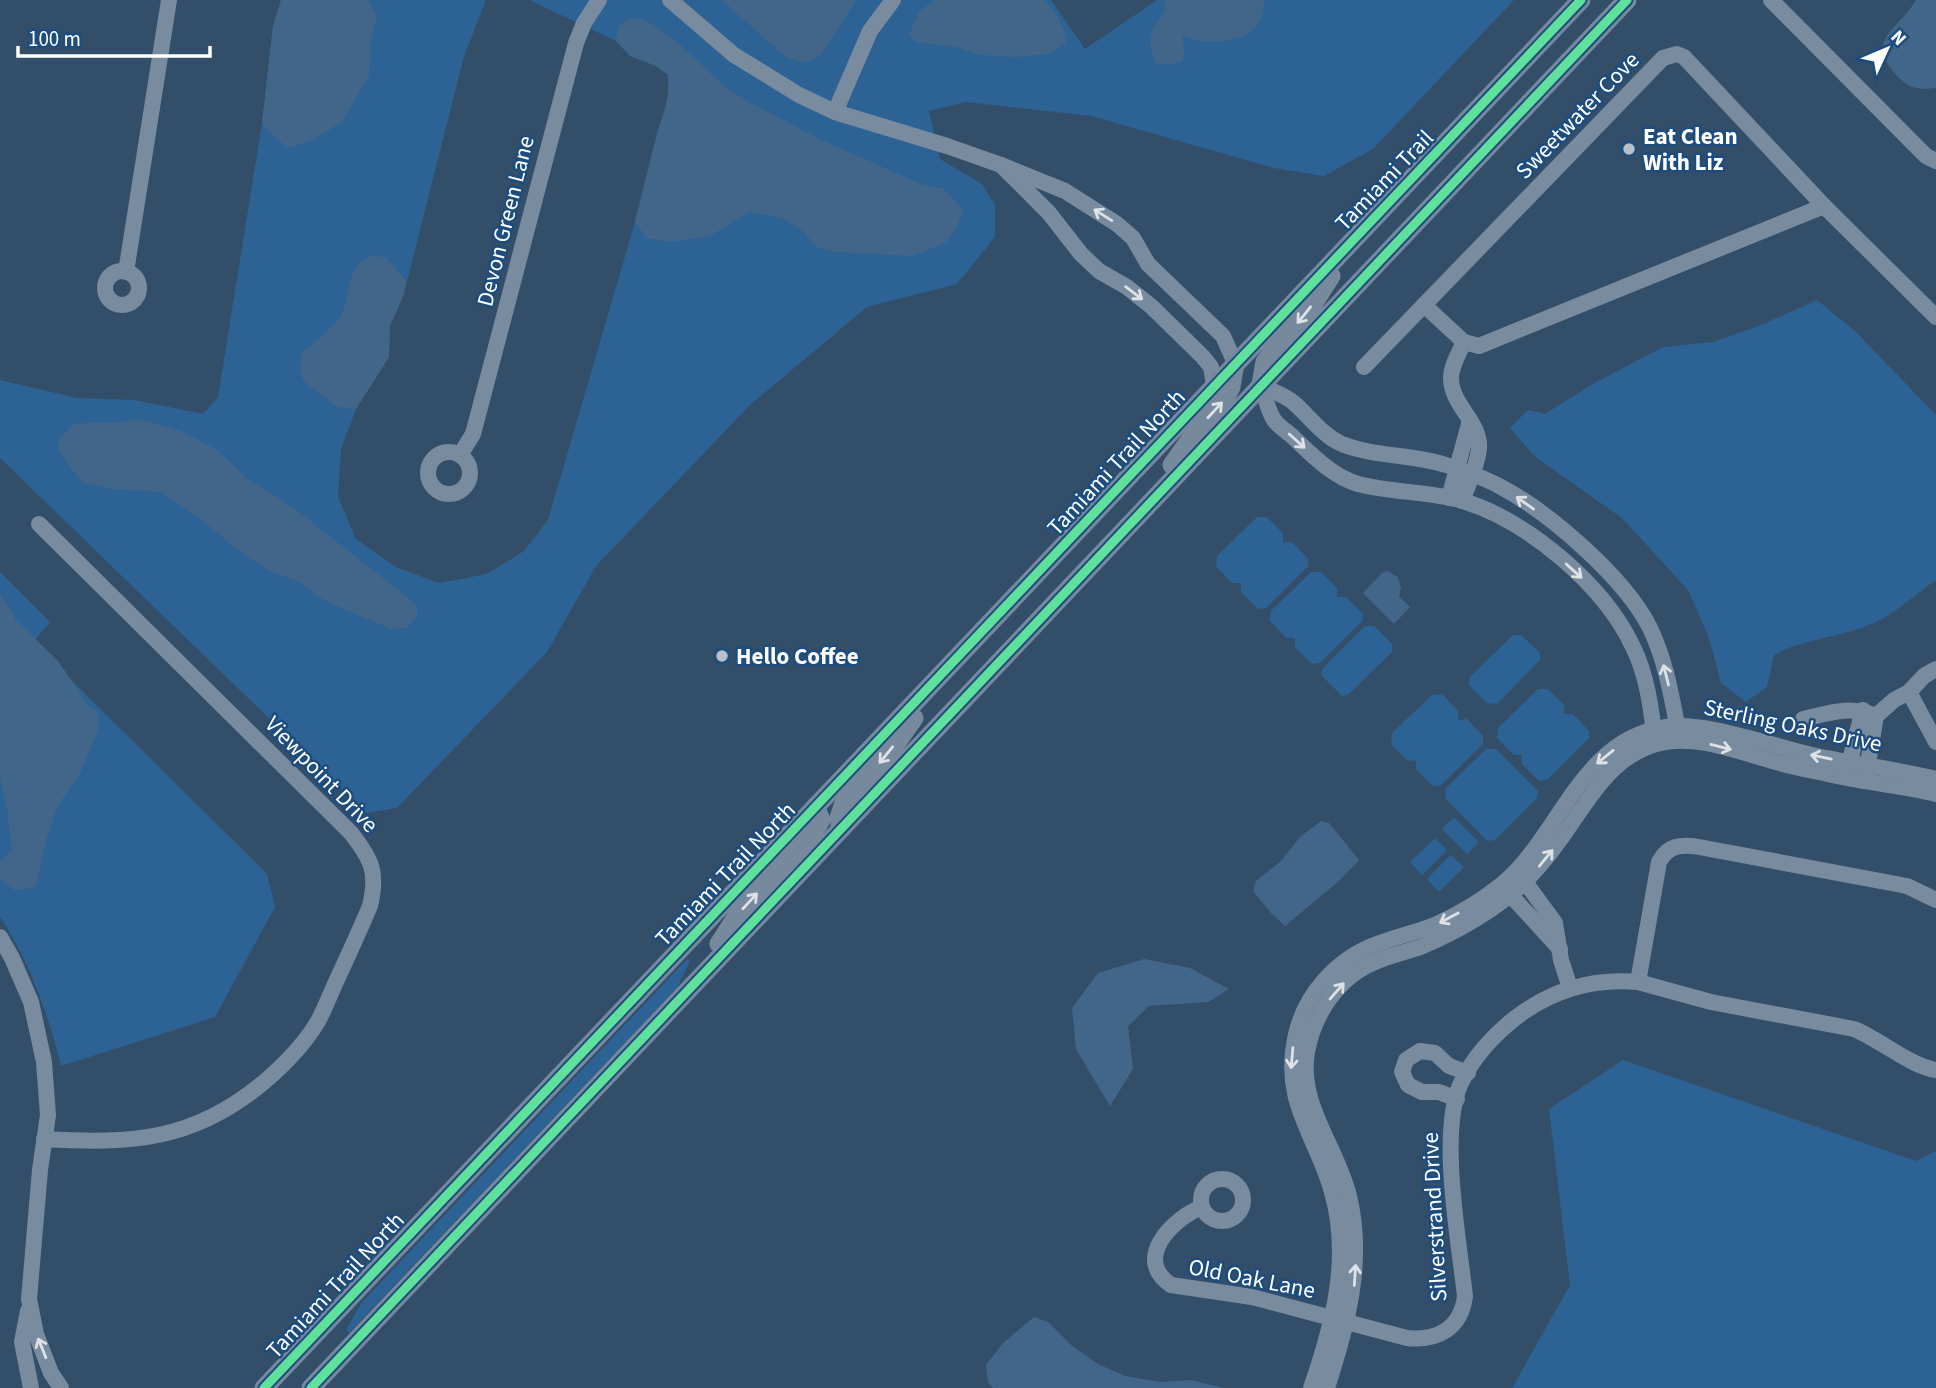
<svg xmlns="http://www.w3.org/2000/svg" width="1936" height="1388" font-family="'Source Sans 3',sans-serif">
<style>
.green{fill:#2d6295}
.water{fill:#42668a}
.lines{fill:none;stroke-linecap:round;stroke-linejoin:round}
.minor{stroke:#798c9f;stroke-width:16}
.major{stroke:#778a9d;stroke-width:19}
.cycleway-casing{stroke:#1d4d7f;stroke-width:13}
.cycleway{stroke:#60e19b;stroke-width:9}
.oneway{stroke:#dee2e7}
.oneway2{stroke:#dde2e6}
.poi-dot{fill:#b8c1ca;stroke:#1d4d7f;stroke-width:2.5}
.labels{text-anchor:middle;stroke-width:5;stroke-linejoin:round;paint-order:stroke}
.street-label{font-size:23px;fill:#fff;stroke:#1d4d7f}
.poi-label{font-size:23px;font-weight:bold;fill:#fff;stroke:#1d4d7f;text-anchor:start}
</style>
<rect width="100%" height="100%" fill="#334e69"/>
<g class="green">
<polygon points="281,0 486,0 464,56 404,294 390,326 389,357 356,409 341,449 338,497 356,539 396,567 439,583 487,574 524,551 548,520 635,222 657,134 668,103 668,75 656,66 630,56 616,41 529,0 1051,0 1085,49 1157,0 1514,0 1373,149 1324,176 1274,168 1091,116 966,102 929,111 940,159 982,184 995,205 995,237 957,284 867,307 750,405 596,566 547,652 397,808 367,813 0,458 0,380 77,398 134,400 203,414 218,397 262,123 273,26"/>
<path d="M1817,300l39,32 80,83v165c-19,13 -38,31 -58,41 -33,17 -72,16 -104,34l-7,32 -21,15 -25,-19 -12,-45 -21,-48 -66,-72 -88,-62 -24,-28 18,-18 17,4 46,-29 72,-38 50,-5 48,-17z"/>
<polygon points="1257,517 1267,517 1283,533 1283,542 1292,542 1308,559 1308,566 1266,608 1258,609 1241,592 1241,583 1232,583 1216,566 1217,556"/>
<path d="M0,572l50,50 -17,20 234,232 8,33 -60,110 -154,49c-13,-52 -31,-104 -61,-149z"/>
<polygon points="1311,572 1321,572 1337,588 1337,597 1346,597 1363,614 1362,621 1320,663 1312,664 1295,647 1295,638 1286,638 1270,621 1271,611"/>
<polygon points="1365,626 1374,626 1392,644 1392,652 1349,694 1342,696 1321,675 1322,669"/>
<polygon points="1513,635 1521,635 1540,653 1540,660 1498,703 1488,704 1469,685 1470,677"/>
<polygon points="1538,689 1548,689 1564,705 1564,714 1573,714 1589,731 1589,738 1547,780 1539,781 1522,764 1522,755 1514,755 1497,738 1498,728"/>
<polygon points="1442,694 1458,711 1458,720 1467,719 1483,736 1483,744 1441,785 1433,786 1416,769 1416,761 1407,760 1391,744 1392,733 1432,695"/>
<polygon points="1486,749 1496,749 1538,791 1537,798 1495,840 1487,841 1445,798 1446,788"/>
<polygon points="1454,817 1479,842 1467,854 1442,829"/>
<polygon points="1435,838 1447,850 1422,875 1410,862"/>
<polygon points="1451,855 1464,867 1439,892 1427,879"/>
<polygon points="687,959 690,961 677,988 349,1333 346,1330 362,1302"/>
<polygon points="1623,1060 1916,1161 1936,1151 1936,1388 1512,1388 1570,1285 1549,1109"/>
</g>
<g class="water">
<polygon points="281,0 368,0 377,17 371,40 369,76 342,122 311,141 289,148 276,139 262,123 273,26"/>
<polygon points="722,0 856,0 821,55 805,63 786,57"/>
<path d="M934,0h110c13,13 21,25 22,43l-16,11 -35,3 -34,-2 -25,-8 -39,-5 -8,-7 10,-23z"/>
<path d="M1165,0h99c1,44 -50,48 -82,36l3,16 -3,9 -13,4 -13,-2c-9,-19 -7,-35 8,-50z"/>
<path d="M1916,0h20v88c-14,2 -26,1 -36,-9 -38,-40 -3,-47 16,-79z"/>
<path d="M628,19h16l32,22 49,46 26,16 66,35 106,47 20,3 20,22 -7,19 -11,14 -33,13 -76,-4 -19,-5 -15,-17 -20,-12 -33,-6 -39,24 -41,6 -23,-4 -11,-17c7,-29 15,-58 22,-87 6,-21 14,-37 11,-59l-12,-9 -26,-10 -14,-15 2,-14z"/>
<path d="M373,255l13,3 20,22 -2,14 -14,32 -1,31 -33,52 -19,-2 -33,-26 -4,-10 1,-16c9,-10 35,-29 40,-39 12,-24 2,-49 32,-61z"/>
<path d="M141,419l42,13 34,18 32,30 45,28 123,97v11l-10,12 -15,1 -44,-18 -31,-15 -17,-14 -32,-12 -32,-21 -32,-28 -44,-29 -47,-3 -30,-6 -22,-28 -4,-12 16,-19c23,-2 46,0 68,-5z"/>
<polygon points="1387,571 1398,577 1401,588 1399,596 1410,607 1394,624 1363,593 1382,573"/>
<polygon points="0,593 16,620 58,661 89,706 98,713 98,731 80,773 57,807 46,840 36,887 14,890 0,879 0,862 12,850 7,808 0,776"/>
<polygon points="1321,821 1329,823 1359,860 1339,881 1285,926 1271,913 1253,891 1256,881 1281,861 1300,837"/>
<polygon points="1144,959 1190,968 1229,989 1208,1002 1149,1006 1128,1026 1133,1069 1110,1106 1076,1049 1072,1008 1098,973"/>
<polygon points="1034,1317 1048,1322 1071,1345 1098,1364 1125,1376 1160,1382 1191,1380 1223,1388 993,1388 988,1382 986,1365 1003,1343"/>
</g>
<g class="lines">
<g class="minor">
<polyline points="670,0 734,55 799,95 835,112 947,146 1001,165"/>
<polyline points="1771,0 1926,156 1936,161"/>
<polyline points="835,112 870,31 893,0"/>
<circle cx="122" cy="288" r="17"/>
<polyline points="126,272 169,0"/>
<polyline points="1424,305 1464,342 1479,346 1824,206"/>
<polyline points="1364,367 1663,58 1677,54 1684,57 1824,206 1936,317"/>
<polyline points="1214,385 1211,367 1203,357 1152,307 1127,287 1099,271 1081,254 1049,213 1001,165 1065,191 1117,224 1133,238 1148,264 1223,336 1235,363"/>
<path d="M1261,385c10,6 24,10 33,18 15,13 29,33 48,41 33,13 70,10 104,21 19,6 37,12 55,22 49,26 124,91 149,141 16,33 22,71 29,107"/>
<path d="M1261,385c4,11 7,26 13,35 5,7 14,12 20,18 19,18 38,38 64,46 35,9 71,7 105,17 65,20 141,84 170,146 14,28 18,61 22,93"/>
<circle cx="449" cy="473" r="21"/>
<polyline points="460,455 473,434 576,43 584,23 599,0"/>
<polyline points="1449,498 1470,420"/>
<path d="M1462,501c6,-16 15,-35 17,-52 2,-28 -28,-43 -28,-71 0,-12 8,-25 13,-36"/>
<path d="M39,524l312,309c21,27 27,39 19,73 -11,26 -23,52 -35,78 -6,13 -11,27 -18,39 -14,23 -33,42 -53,59 -70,59 -132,62 -220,57"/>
<polyline points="1909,692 1936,742"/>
<path d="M1803,719c26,-6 47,-14 73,-3"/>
<polyline points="1847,772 1863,710"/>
<polyline points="1866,775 1876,716 1894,700 1909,692 1924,676 1936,669"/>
<polyline points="1520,875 1555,923 1561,960 1570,988"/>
<polyline points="1505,889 1560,949"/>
<path d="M1936,900l-29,-14 -208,-39c-18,-3 -31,-2 -40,15l-21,120 73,20 143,27c25,10 58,38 82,41"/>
<polyline points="0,937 12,958 31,1002 44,1062 48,1115 40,1170 29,1299 36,1334 51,1373 61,1388"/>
<polyline points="1457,1099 1439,1092 1422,1092 1408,1085 1402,1072 1406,1060 1420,1051 1435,1053 1449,1066 1468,1073"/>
<circle cx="1222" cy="1200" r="21"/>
<path d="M1202,1207c-29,11 -70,52 -31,78l81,12 155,41c30,3 54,-9 58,-42 -6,-55 -26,-161 -5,-211 12,-27 35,-52 58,-69 36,-27 75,-38 120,-34"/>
<polyline points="28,1311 22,1342 31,1388"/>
<path d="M1311,1388c22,-64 40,-129 21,-196 -16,-57 -50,-89 -37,-153 8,-43 41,-80 82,-95 20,-8 41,-12 60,-20 22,-10 45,-24 64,-39 59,-48 79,-146 165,-158 39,-6 106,19 146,28 41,9 83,14 124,24"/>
<path d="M1327,1388c20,-62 38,-126 22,-192 -12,-49 -51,-92 -42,-144 7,-38 31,-75 68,-90 15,-7 32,-10 48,-16 32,-14 60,-29 87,-51 20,-16 37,-37 52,-58 26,-36 47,-79 94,-93 40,-11 82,8 120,18 20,6 41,9 61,14 32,7 66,10 99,18"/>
</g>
<g class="major">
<polyline points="1261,384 1265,362 1270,355 1307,314 1331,276"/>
<polyline points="1172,465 1199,427 1225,399 1231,387 1235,363"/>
<polyline points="841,829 839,818 844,803 888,755 914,718"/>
<polyline points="719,944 739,913 813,834 821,820 815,807"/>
<polyline points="264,1388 1581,0"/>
<polyline points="311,1388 1627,0"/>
</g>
<defs>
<g id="cycleway">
<polyline points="264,1388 1581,0"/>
<polyline points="311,1388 1627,0"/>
</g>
</defs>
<use href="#cycleway" class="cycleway-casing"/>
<use href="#cycleway" class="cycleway"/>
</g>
<defs><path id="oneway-shaft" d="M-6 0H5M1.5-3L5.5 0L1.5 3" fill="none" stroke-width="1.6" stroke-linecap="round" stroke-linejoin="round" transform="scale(1.75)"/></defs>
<g class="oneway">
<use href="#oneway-shaft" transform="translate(1103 215) rotate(-148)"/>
<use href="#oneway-shaft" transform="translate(1134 293) rotate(37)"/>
<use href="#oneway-shaft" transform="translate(1297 441) rotate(42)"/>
<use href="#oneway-shaft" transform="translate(1525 503) rotate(-145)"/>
<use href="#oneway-shaft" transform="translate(1574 571) rotate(42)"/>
<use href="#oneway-shaft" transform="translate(1666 675) rotate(-104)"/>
<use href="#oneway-shaft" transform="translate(1721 747) rotate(14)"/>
<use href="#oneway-shaft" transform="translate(1605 757) rotate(141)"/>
<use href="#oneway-shaft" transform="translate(1821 757) rotate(-168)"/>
<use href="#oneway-shaft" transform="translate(1546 858) rotate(-51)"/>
<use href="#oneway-shaft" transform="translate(1449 918) rotate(152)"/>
<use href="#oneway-shaft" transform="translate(1337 991) rotate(-49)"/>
<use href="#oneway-shaft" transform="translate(1292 1058) rotate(95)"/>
<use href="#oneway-shaft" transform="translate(1355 1275) rotate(-86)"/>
<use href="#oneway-shaft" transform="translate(42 1348) rotate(-112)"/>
</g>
<g class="oneway2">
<use href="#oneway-shaft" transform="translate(1304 315) rotate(129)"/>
<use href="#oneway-shaft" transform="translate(1215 410) rotate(-47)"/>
<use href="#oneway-shaft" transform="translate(886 755) rotate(129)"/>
<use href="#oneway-shaft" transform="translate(750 901) rotate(-47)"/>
</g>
<g class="poi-dot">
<circle cx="1629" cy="149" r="7"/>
<circle cx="722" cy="656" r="7"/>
</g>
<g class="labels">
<g class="street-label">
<text transform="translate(1577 115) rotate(-46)" y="8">Sweetwater Cove</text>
<text transform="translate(1384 180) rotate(-46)" y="8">Tamiami Trail</text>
<text transform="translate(505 221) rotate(-76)" y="8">Devon Green Lane</text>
<text transform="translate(1116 462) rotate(-47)" y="8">Tamiami Trail North</text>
<text transform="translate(1793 725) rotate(12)" y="8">Sterling Oaks Drive</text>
<text transform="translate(322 774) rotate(46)" y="8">Viewpoint Drive</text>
<text transform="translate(725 874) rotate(-46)" y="8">Tamiami Trail North</text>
<text transform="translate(1434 1217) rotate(-93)" y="8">Silverstrand Drive</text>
<text transform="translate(1252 1278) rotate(11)" y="8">Old Oak Lane</text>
<text transform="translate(335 1285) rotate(-47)" y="8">Tamiami Trail North</text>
</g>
<g class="poi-label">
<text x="1643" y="144">Eat Clean<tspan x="1643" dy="26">With Liz</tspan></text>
<text x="736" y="664">Hello Coffee</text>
</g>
</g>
<g transform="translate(1887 49) rotate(46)" stroke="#1d4d7f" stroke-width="5" paint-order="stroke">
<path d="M0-5L12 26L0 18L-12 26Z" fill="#ffffff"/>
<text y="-10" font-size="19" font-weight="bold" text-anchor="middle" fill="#ffffff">N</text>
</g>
<path d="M18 46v10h192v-10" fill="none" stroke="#ffffff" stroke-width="3.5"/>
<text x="28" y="46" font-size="21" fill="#ffffff" stroke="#1d4d7f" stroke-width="5" paint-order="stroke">100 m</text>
</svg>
